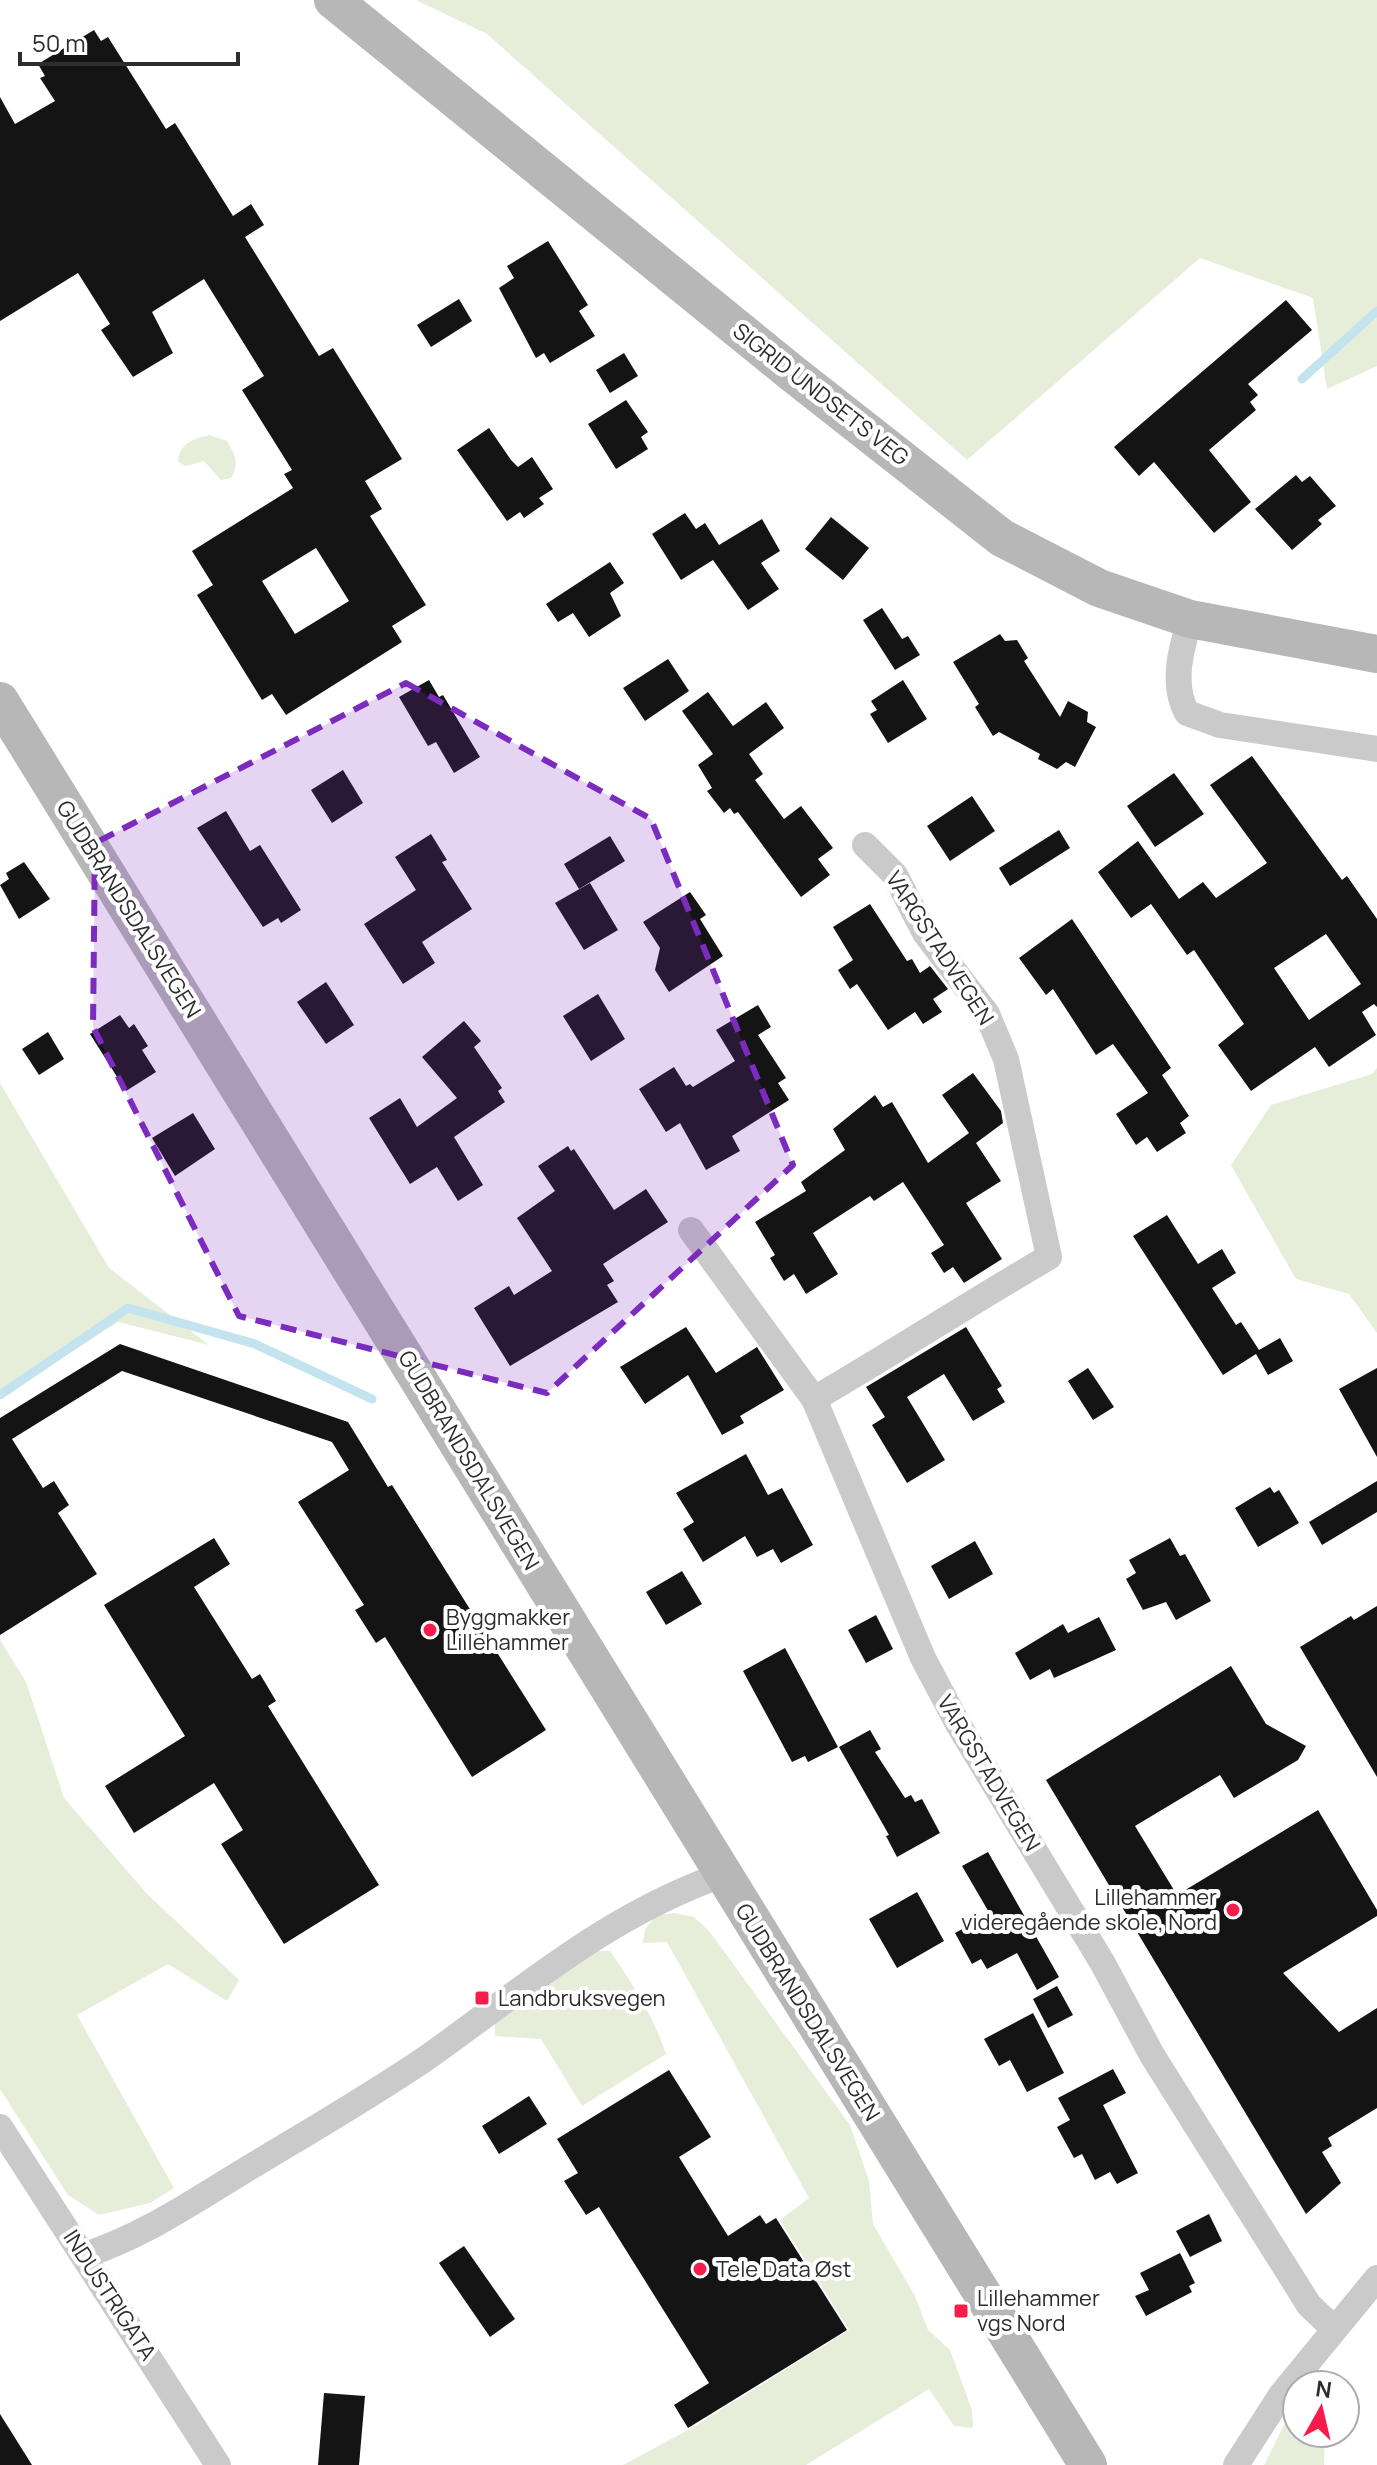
<svg xmlns="http://www.w3.org/2000/svg" width="1377" height="2465" font-family="Manrope,sans-serif">
<style>
.green{fill:#e6edd9}
.lines{fill:none;stroke-linecap:round;stroke-linejoin:round}
.stream{stroke:#c3e4ef;stroke-width:9}
.building{fill:#141414;fill-rule:evenodd}
.street{stroke:#cacaca;stroke-width:26}
.secondary{stroke:#b7b7b7;stroke-width:38}
.marked{fill:#7b2cbf;fill-opacity:0.2;stroke:#7b2cbf;stroke-width:6;stroke-dasharray:16 10;stroke-linejoin:round}
.poi-dot{fill:#f61d4d;stroke:#fff;stroke-width:3}
.labels{text-anchor:middle;stroke-width:8;stroke-linejoin:round;paint-order:stroke}
.street-label{font-size:22px;fill:#2d2d2d;stroke:#fff}
.poi-label{font-size:22px;fill:#2d2d2d;stroke:#fff;text-anchor:start}
</style>
<rect width="100%" height="100%" fill="#fff"/>
<g class="green">
<polygon points="416,0 1377,0 1377,366 1327,389 1313,298 1200,258 967,460 487,34"/>
<path d="M209,435l18,6c8,14 13,22 4,37l-10,2 -17,-19 -19,5 -7,-5c2,-18 15,-22 31,-26z"/>
<polygon points="1377,1068 1377,1333 1349,1294 1296,1279 1231,1165 1271,1105 1372,1074"/>
<polygon points="0,1083 109,1268 209,1345 118,1322 0,1398"/>
<polygon points="0,1640 26,1682 64,1798 147,1894 239,1980 227,2001 168,1964 77,2015 174,2188 150,2203 99,2215 68,2195 0,2089"/>
<polygon points="675,1913 694,1917 710,1932 850,2125 869,2181 873,2224 915,2296 928,2330 950,2350 972,2410 973,2428 954,2426 929,2389 806,2465 623,2465 690,2429 849,2330 780,2220 809,2198 667,1942 643,1943 645,1929 657,1915"/>
<path d="M596,1951h14c22,32 44,66 56,103l-84,52 -41,-67 -46,-3v-18z"/>
<polygon points="1297,2399 1297,2433 1325,2433 1324,2465 1264,2465"/>
</g>
<g class="lines">
<g class="stream">
<polyline points="1302,379 1377,311"/>
<polyline points="0,1395 128,1308 255,1344 372,1399"/>
</g>
</g>
<g class="building">
<path d="M94,30l7,11 7,-4 58,92 9,-6 58,93 18,-12 13,21 -19,12 74,119 14,-8 69,111 -37,22 17,28 -12,7 56,89 -34,21 10,16 -116,73 -14,-21 -10,6 -65,-105 16,-10 -21,-34 101,-63 -9,-14 8,-4 -50,-80 22,-14 -60,-97 -52,33 21,41 -40,24 -32,-47 9,-6 -32,-51 -78,48v-224l15,27 40,-23 -15,-23 5,-2 -7,-12zM316,548l33,53 -54,33 -33,-53z"/>
<polygon points="548,241 588,305 579,311 595,336 550,363 544,353 536,358 499,288 514,278 507,266"/>
<polygon points="459,299 472,321 431,347 417,325"/>
<polygon points="1286,300 1312,330 1248,384 1258,395 1250,402 1256,410 1209,450 1251,502 1214,533 1154,462 1139,476 1114,447"/>
<polygon points="624,353 638,376 610,393 596,370"/>
<polygon points="626,400 648,432 641,437 648,449 616,469 588,424"/>
<polygon points="489,428 511,460 518,467 532,457 553,489 539,498 544,504 524,518 520,512 507,521 457,450"/>
<polygon points="1296,475 1302,482 1310,476 1336,506 1318,520 1322,524 1292,550 1255,509"/>
<polygon points="685,513 696,529 705,523 719,545 762,519 780,551 761,563 779,589 748,610 713,560 681,580 652,534"/>
<polygon points="831,517 869,548 843,580 805,549"/>
<polygon points="610,562 624,583 610,593 621,616 589,637 573,613 558,622 546,604"/>
<polygon points="882,608 902,639 908,636 920,655 895,670 863,620"/>
<polygon points="1000,634 1005,641 1017,640 1028,658 1024,661 1060,717 1068,701 1088,712 1087,722 1096,727 1075,767 1066,762 1057,769 1038,759 1040,754 999,732 993,736 975,707 979,704 953,662"/>
<polygon points="668,659 689,691 645,721 623,688"/>
<polygon points="429,680 439,697 443,695 480,757 454,773 436,742 428,746 399,697"/>
<polygon points="903,680 927,719 888,743 870,714 877,710 871,701"/>
<polygon points="708,692 733,726 766,702 784,728 749,754 763,774 755,780 784,819 801,806 833,848 818,859 830,875 801,897 738,812 734,814 730,808 724,813 707,791 712,788 698,765 713,754 682,711"/>
<path d="M1252,756l90,124 5,-4 30,43v88l-3,-3 -12,8 14,23 -47,32 -14,-20 -64,44 -33,-46 26,-21 -50,-74 -7,5 -36,-51 -20,14 -33,-46 40,-31 41,58 24,-17 13,16 51,-35 -57,-78zM1326,934l35,50 -52,36 -35,-52z"/>
<polygon points="343,770 363,803 332,823 311,790"/>
<polygon points="1174,773 1204,814 1155,847 1127,806"/>
<polygon points="972,796 995,831 950,861 927,826"/>
<polygon points="226,811 250,851 260,845 301,910 281,923 278,918 263,927 197,828"/>
<polygon points="1059,830 1070,848 1010,886 999,868"/>
<polygon points="431,834 447,860 442,862 472,909 422,942 435,963 403,984 364,924 416,890 395,857"/>
<polygon points="610,836 625,861 579,889 564,864"/>
<polygon points="24,862 50,899 19,919 0,885 9,879 6,873"/>
<polygon points="590,883 618,930 584,950 555,903"/>
<polygon points="690,892 706,915 700,919 723,956 669,992 655,970 660,948 643,922"/>
<polygon points="870,904 907,961 912,959 920,973 930,966 948,989 933,999 942,1012 923,1024 915,1012 888,1030 857,984 850,989 838,970 853,960 833,927"/>
<polygon points="1072,919 1171,1068 1162,1075 1189,1116 1180,1123 1186,1133 1157,1152 1147,1137 1136,1145 1116,1114 1148,1093 1113,1044 1096,1055 1053,989 1046,995 1019,958"/>
<polygon points="326,982 354,1025 326,1044 297,1002"/>
<polygon points="598,994 625,1039 591,1061 563,1016"/>
<polygon points="758,1005 771,1027 758,1035 786,1078 778,1083 789,1100 732,1136 740,1151 706,1170 680,1123 666,1132 639,1089 674,1067 686,1086 690,1084 693,1087 735,1061 716,1030"/>
<polygon points="120,1015 129,1028 134,1024 148,1046 142,1050 156,1072 126,1091 90,1034"/>
<polygon points="464,1021 481,1041 474,1047 502,1088 498,1091 505,1102 454,1137 483,1185 458,1201 437,1167 410,1184 369,1118 400,1098 417,1127 457,1098 422,1057"/>
<polygon points="48,1032 64,1059 39,1075 22,1049"/>
<polygon points="973,1073 1001,1111 1003,1123 976,1143 1001,1181 966,1203 1002,1259 964,1283 953,1267 944,1273 931,1253 944,1245 903,1182 874,1201 870,1196 813,1233 838,1274 806,1294 794,1274 784,1281 770,1258 775,1255 755,1222 806,1191 801,1182 845,1150 833,1129 875,1095 883,1107 892,1102 928,1163 969,1133 942,1095"/>
<polygon points="193,1113 215,1149 175,1176 152,1138"/>
<polygon points="568,1146 571,1151 574,1149 614,1210 646,1189 668,1222 603,1264 614,1281 607,1285 618,1302 510,1366 474,1308 509,1286 514,1295 552,1271 517,1218 555,1191 538,1166"/>
<polygon points="1167,1215 1198,1264 1222,1249 1236,1273 1212,1288 1236,1325 1241,1322 1259,1350 1280,1338 1293,1361 1268,1375 1256,1354 1223,1375 1133,1236"/>
<polygon points="686,1327 716,1373 757,1347 784,1390 740,1416 744,1423 722,1435 688,1375 645,1404 620,1367"/>
<polygon points="966,1327 1002,1386 997,1389 1005,1402 973,1421 944,1374 907,1397 945,1460 907,1483 872,1425 885,1417 866,1387"/>
<polygon points="120,1344 348,1422 388,1487 392,1485 473,1614 481,1616 479,1624 546,1730 472,1777 385,1637 376,1643 355,1610 364,1605 298,1502 349,1470 332,1442 122,1371 12,1439 43,1488 54,1481 69,1505 58,1513 97,1574 0,1635 0,1418"/>
<polygon points="1088,1368 1114,1407 1093,1420 1068,1381"/>
<polygon points="1377,1368 1377,1457 1339,1389"/>
<polygon points="746,1454 768,1495 782,1488 813,1545 781,1563 773,1549 757,1557 745,1536 703,1562 683,1529 694,1522 676,1493"/>
<polygon points="1377,1481 1377,1512 1322,1545 1309,1522"/>
<polygon points="1270,1487 1274,1493 1279,1490 1299,1523 1258,1547 1235,1508"/>
<polygon points="214,1538 230,1564 194,1587 252,1679 260,1674 276,1701 268,1706 379,1885 284,1944 221,1844 243,1830 214,1783 134,1833 105,1786 185,1736 104,1605"/>
<polygon points="1170,1538 1180,1556 1185,1554 1211,1601 1176,1620 1166,1602 1143,1610 1126,1579 1136,1573 1129,1560"/>
<polygon points="975,1541 993,1574 949,1599 931,1566"/>
<polygon points="682,1571 702,1604 666,1625 646,1592"/>
<polygon points="1377,1606 1377,1777 1300,1647 1351,1616 1354,1620"/>
<polygon points="876,1615 893,1649 866,1663 848,1630"/>
<polygon points="1099,1617 1116,1650 1054,1678 1050,1669 1030,1680 1015,1653 1063,1624 1068,1633"/>
<polygon points="785,1648 838,1747 808,1762 805,1756 792,1762 743,1671"/>
<polygon points="1231,1666 1266,1724 1306,1746 1298,1760 1234,1798 1220,1775 1135,1826 1177,1895 1318,1810 1377,1910 1377,1916 1283,1973 1339,2032 1377,2008 1377,2108 1328,2138 1332,2146 1322,2152 1341,2183 1306,2214 1046,1780"/>
<polygon points="870,1730 881,1749 875,1752 905,1798 911,1795 915,1802 922,1799 940,1833 897,1857 886,1836 889,1835 839,1747"/>
<polygon points="988,1852 1059,1977 1037,1990 1017,1953 987,1969 981,1959 972,1964 955,1933 990,1914 962,1866"/>
<polygon points="917,1892 944,1941 897,1968 869,1919"/>
<polygon points="1057,1986 1073,2015 1048,2028 1033,1999"/>
<polygon points="1033,2013 1064,2073 1027,2092 1010,2060 999,2066 984,2039"/>
<polygon points="1113,2069 1126,2093 1103,2105 1138,2173 1117,2184 1110,2172 1095,2180 1082,2154 1074,2158 1057,2127 1070,2120 1058,2098"/>
<polygon points="669,2070 711,2137 679,2157 728,2236 760,2215 766,2224 776,2218 847,2330 688,2428 674,2405 709,2383 599,2207 586,2215 564,2181 578,2173 557,2139"/>
<polygon points="529,2096 547,2124 499,2154 482,2126"/>
<polygon points="1209,2214 1222,2241 1190,2257 1176,2231"/>
<polygon points="464,2246 515,2319 490,2337 439,2263"/>
<polygon points="1180,2253 1195,2283 1189,2286 1192,2292 1146,2316 1135,2296 1149,2290 1140,2273"/>
<polygon points="324,2393 365,2396 359,2465 318,2465"/>
<polygon points="0,2414 32,2465 0,2465"/>
</g>
<g class="lines">
<g class="street">
<path d="M1190,619c-9,31 -19,65 -3,94l33,12 157,24"/>
<polyline points="691,1230 814,1399 923,1658 958,1724 1102,1962 1152,2055 1309,2305 1333,2328"/>
<path d="M814,1399c79,-46 156,-96 235,-142l-43,-198 -19,-45 -62,-81 -30,-58 -30,-30"/>
<polyline points="0,2127 218,2465"/>
<path d="M85,2255c55,-18 100,-48 149,-78 64,-39 129,-76 191,-118 99,-70 181,-143 297,-184"/>
<polyline points="1236,2465 1281,2395 1377,2278"/>
</g>
<g class="secondary">
<polyline points="333,0 792,373 1002,538 1099,588 1190,619 1377,654"/>
<polyline points="0,701 1088,2465"/>
</g>
</g>
<path class="marked" d="M406,683l245,136 142,346 -246,228 -308,-77 -146,-289 2,-184z"/>
<g class="poi-dot">
<circle cx="430" cy="1630" r="8"/>
<circle cx="1233" cy="1910" r="8"/>
<rect x="474" y="1990" width="16" height="16" rx="4"/>
<circle cx="700" cy="2269" r="8"/>
<rect x="953" y="2303" width="16" height="16" rx="4"/>
</g>
<g class="labels">
<g class="street-label">
<text transform="translate(821 394) rotate(38)" y="8">SIGRID UNDSETS VEG</text>
<text transform="translate(129 909) rotate(58)" y="8">GUDBRANDSDALSVEGEN</text>
<text transform="translate(940 948) rotate(57)" y="8">VARGSTADVEGEN</text>
<text transform="translate(469 1460) rotate(59)" y="8">GUDBRANDSDALSVEGEN</text>
<text transform="translate(989 1773) rotate(59)" y="8">VARGSTADVEGEN</text>
<text transform="translate(808 2012) rotate(58)" y="8">GUDBRANDSDALSVEGEN</text>
<text transform="translate(110 2295) rotate(57)" y="8">INDUSTRIGATA</text>
</g>
<g class="poi-label">
<text x="446" y="1625">Byggmakker<tspan x="446" dy="25">Lillehammer</tspan></text>
<text x="1217" y="1905" text-anchor="end">Lillehammer<tspan x="1217" dy="25">videregående skole, Nord</tspan></text>
<text x="498" y="2006">Landbruksvegen</text>
<text x="716" y="2277">Tele Data Øst</text>
<text x="977" y="2306">Lillehammer<tspan x="977" dy="25">vgs Nord</tspan></text>
</g>
</g>
<g transform="translate(1321 2409) rotate(8)"><circle r="38" fill="#ffffff" stroke="#ababab" stroke-width="2"/>
<path d="M0-6L14 30L0 20L-14 30Z" fill="#f61d4d"/>
<text y="-12" font-size="22" font-weight="bold" text-anchor="middle" fill="#2d2d2d">N</text>
</g>
<path d="M20 52v12h218v-12" fill="none" stroke="#2d2d2d" stroke-width="4"/>
<text x="32" y="52" font-size="24" fill="#2d2d2d" stroke="#ffffff" stroke-width="6" paint-order="stroke">50 m</text>
</svg>
